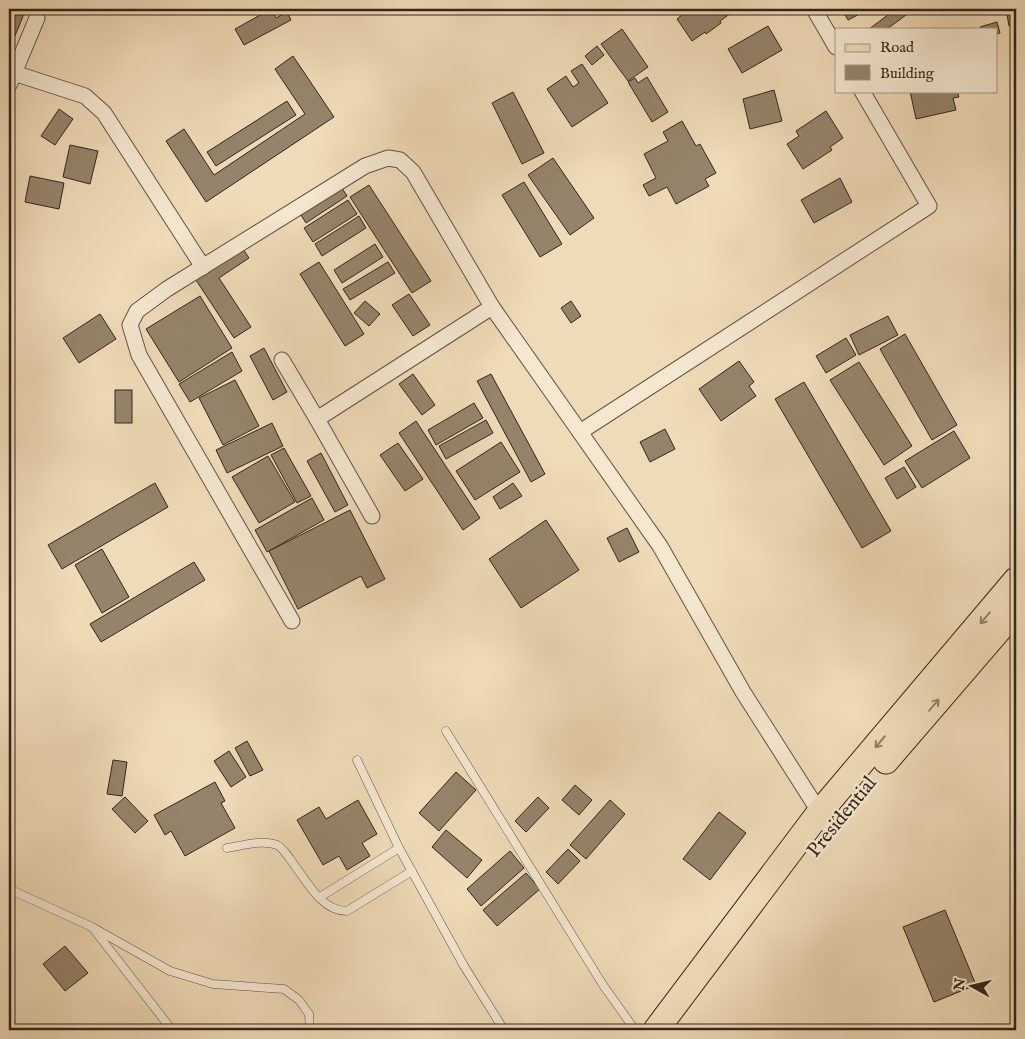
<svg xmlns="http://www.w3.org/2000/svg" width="1025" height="1039" font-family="'IM FELL English',serif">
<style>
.building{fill:#95846c;stroke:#33261a}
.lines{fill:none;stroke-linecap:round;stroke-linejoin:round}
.service-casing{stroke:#625342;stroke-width:9}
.minor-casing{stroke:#625342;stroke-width:17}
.primary-casing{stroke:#33261a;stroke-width:27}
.service{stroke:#f5e8d1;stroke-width:8}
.minor{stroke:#f5e8d1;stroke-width:15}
.primary{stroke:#f0dbb8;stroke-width:25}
.oneway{stroke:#928069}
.labels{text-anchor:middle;stroke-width:5;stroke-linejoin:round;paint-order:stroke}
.street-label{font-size:20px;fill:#33261a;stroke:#f5e8d1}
</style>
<rect width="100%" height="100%" fill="#f0dbb8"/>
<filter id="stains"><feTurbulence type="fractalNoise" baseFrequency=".004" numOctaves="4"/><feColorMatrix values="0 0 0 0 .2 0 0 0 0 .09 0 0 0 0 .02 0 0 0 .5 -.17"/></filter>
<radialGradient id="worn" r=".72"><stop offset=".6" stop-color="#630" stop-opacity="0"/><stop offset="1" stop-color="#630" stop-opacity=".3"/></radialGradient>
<g class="building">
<polygon points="9,9 26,9 12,43 9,42"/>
<polygon points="271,9 276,18 287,12 291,20 244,45 235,29"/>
<polygon points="689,9 732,9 734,11 720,21 721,23 706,34 705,32 692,41 677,19"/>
<polygon points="842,9 869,9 848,20"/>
<polygon points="896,9 908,9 910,12 887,29 869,29"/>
<polygon points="1006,9 1016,9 1016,24 1009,26"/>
<polygon points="997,22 1000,33 996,34 996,29 981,29 980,27"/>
<polygon points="768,26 782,50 742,73 728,49"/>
<polygon points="622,29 648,67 628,81 601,44"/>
<polygon points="597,46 604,55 592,65 585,56"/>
<polygon points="293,56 334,117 206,202 166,141 184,129 214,175 305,114 275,69"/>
<polygon points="582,64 608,103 572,127 547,89 566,76 573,87 579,83 571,71"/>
<polygon points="647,77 668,112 652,122 628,82 635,78 638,83"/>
<polygon points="774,90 782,121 750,129 743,99"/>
<polygon points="910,91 957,91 959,97 953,98 956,110 916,119"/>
<polygon points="513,92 544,153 522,164 492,103"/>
<polygon points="287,101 296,115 216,166 207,152"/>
<polygon points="59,109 73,119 55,145 41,136"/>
<polygon points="826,111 843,138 830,147 832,150 803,169 787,144 799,136 796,131"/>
<polygon points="682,121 696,146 700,144 716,173 705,179 709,186 676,204 667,187 649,196 643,185 656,178 644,154 668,141 663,132"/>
<polygon points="70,145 98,151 90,184 63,177"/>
<polygon points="553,158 594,218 570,235 528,175"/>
<polygon points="30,176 64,183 59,209 25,202"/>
<polygon points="840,178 852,202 814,223 801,200"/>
<polygon points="524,182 562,244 540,257 502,195"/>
<polygon points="340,185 347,196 306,223 299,212"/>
<polygon points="369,185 431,281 412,293 350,197"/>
<polygon points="348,200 357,214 313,242 304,228"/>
<polygon points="359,216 366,228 322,256 315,244"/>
<polygon points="375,244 383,257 342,283 334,270"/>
<polygon points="241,246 249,258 219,278 251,327 234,338 194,277"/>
<polygon points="319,262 364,334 345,346 300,274"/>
<polygon points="388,262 395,273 350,300 343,289"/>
<polygon points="409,294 430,325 413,336 392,305"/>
<polygon points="200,296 232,348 179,382 146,329"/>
<polygon points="365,301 380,314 369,326 354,313"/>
<polygon points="571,301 581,316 571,323 561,308"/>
<polygon points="100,314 116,339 79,363 63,338"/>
<polygon points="888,316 898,335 859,355 850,335"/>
<polygon points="905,334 957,425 932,440 880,349"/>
<polygon points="846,338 856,355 826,373 816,356"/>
<polygon points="264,348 287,392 273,400 250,356"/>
<polygon points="232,352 242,371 190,402 179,384"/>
<polygon points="739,361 754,382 749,386 756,396 721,421 699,389"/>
<polygon points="859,362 912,446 884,465 830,380"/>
<polygon points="413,374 435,405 422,415 399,384"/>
<polygon points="491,374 545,474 531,482 477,381"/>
<polygon points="235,380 259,426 223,445 199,398"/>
<polygon points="804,382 891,531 862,548 775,399"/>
<rect x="115" y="390" width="17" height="33"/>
<polygon points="474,403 483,418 436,445 428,430"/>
<polygon points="486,420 493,433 446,459 439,446"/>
<polygon points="416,421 480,518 463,530 399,433"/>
<polygon points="272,423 283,446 227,473 216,450"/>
<polygon points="665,429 675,449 650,462 640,442"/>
<polygon points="954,431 970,458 922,488 905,461"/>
<polygon points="501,442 520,472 475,500 456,471"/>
<polygon points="398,443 423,479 405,491 380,455"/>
<polygon points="284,448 311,496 297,503 271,455"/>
<polygon points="321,453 348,505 335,512 307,461"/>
<polygon points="268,456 295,502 259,523 232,477"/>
<polygon points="904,467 916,487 897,499 885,478"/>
<polygon points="155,483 168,507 62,569 48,545"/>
<polygon points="513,483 522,496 500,509 493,497"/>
<polygon points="312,498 324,520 267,552 255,530"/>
<polygon points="350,510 385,579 367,588 361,576 298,609 269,551"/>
<polygon points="546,520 579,570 521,608 489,559"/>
<polygon points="627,528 639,552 619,562 607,538"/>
<polygon points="102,549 129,597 102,613 75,565"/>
<polygon points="194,562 205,580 101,642 90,624"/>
<polygon points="247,741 263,770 250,776 235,748"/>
<polygon points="229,751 246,777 231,787 214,761"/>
<polygon points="113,760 127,762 122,796 107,794"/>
<polygon points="456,772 476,790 439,831 419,813"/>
<polygon points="215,782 225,801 221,803 235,828 185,856 171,831 165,835 154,815"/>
<polygon points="575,785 592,800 579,815 562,800"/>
<polygon points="125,797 148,821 135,833 112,809"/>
<polygon points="538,797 549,808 526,832 515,821"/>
<polygon points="358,800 377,834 362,843 370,856 347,870 339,856 323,865 297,820 319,807 326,819"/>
<polygon points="610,800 625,814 586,859 570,845"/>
<polygon points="719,812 746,833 710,880 683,859"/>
<polygon points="446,830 482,860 467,878 432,847"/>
<polygon points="568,849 580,861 558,884 546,872"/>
<polygon points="510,851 524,868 481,906 467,889"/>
<polygon points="526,873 540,889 497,926 483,910"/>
<polygon points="945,910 976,985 934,1002 903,927"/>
<polygon points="65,946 88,973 65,991 43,964"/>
</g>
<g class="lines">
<defs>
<g id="service">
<polyline points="446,731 603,985 635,1030"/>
<polyline points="357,760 399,848 464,966 504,1030"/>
<path d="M227,848c15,-2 36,-9 50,-3 5,2 10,10 13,14 15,19 30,52 57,52l65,-40"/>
<polyline points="9,889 92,927 172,1030"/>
<polyline points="320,897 399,848"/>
<polyline points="92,927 170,971 213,984 284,989 299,1000 309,1014 310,1030"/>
</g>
<g id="minor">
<polyline points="814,9 836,47"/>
<polyline points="14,73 85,96 104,113 203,267"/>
<polyline points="9,85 37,18"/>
<polyline points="282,360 317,419 372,516"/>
<polyline points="317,419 492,307"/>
<polyline points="580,432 929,206 862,91"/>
<polyline points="292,621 139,355 130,325 137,311 167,289 365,166 388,158 400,160 413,172 492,307 660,546 743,692 829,827"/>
</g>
<g id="primary">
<polyline points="886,761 1016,610"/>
<polyline points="656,1030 819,813 1016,580"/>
</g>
</defs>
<use href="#service" class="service-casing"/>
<use href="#minor" class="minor-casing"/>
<use href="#primary" class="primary-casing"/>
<use href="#service" class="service"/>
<use href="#minor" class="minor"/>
<use href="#primary" class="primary"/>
</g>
<defs><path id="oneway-shaft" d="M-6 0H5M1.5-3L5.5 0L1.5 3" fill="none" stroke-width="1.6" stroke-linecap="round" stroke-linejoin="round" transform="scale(1.25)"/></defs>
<g class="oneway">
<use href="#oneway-shaft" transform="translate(985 618) rotate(130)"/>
<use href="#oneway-shaft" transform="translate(934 705) rotate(-49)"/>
<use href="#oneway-shaft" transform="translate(880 742) rotate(130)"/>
</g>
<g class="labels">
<g class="street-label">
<text transform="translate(841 816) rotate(-51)" y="7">Presidential</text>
</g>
</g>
<rect width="1025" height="1039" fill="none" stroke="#f0dbb8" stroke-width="30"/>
<rect x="10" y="10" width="1005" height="1019" fill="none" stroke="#33261a" stroke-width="2.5"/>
<rect x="15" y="15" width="995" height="1009" fill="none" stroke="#33261a"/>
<rect x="835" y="28" width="162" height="65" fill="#f5e8d1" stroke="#a79a88"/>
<rect x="845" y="44" width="25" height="8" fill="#f0dbb8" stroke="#a79a88"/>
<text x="880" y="52" font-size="15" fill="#33261a">Road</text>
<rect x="845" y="65" width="25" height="15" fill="#95846c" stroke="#a79a88"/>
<text x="880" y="78" font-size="15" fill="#33261a">Building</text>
<g transform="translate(972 986) rotate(278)" stroke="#f5e8d1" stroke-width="4" paint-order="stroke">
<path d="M0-4L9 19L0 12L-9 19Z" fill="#33261a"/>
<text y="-8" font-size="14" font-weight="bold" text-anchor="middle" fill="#33261a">N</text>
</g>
<rect width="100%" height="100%" filter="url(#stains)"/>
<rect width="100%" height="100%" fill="url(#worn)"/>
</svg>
